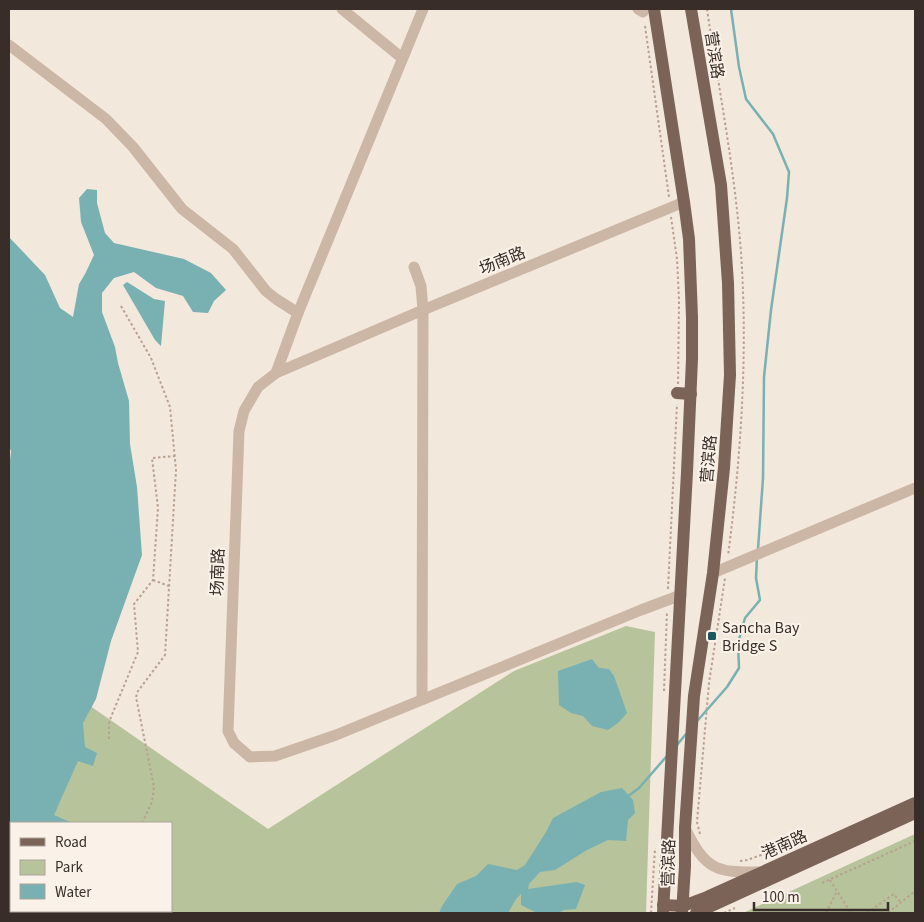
<svg xmlns="http://www.w3.org/2000/svg" width="924" height="922" font-family="'Source Sans 3','Noto Sans SC',sans-serif">
<style>
.green{fill:#b7c39b}
.water{fill:#79b1b2}
.lines{fill:none;stroke-linecap:round;stroke-linejoin:round}
.stream{stroke:#79b1b2;stroke-width:2.5}
.path{stroke:#b8a191;stroke-width:2;stroke-dasharray:2.5 2.5;stroke-linecap:butt}
.minor{stroke:#ccb7a7;stroke-width:11}
.major{stroke:#7b6358;stroke-width:12}
.poi-dot{fill:#1b595c;stroke:#faf2e9;stroke-width:2}
.labels{text-anchor:middle;stroke-width:4;stroke-linejoin:round;paint-order:stroke}
.street-label{font-size:16px;fill:#382d28;stroke:#faf2e9}
.poi-label{font-size:16px;fill:#382d28;stroke:#faf2e9;text-anchor:start}
</style>
<rect width="100%" height="100%" fill="#f3e8dc"/>
<g class="green">
<polygon points="626,626 655,632 646,913 9,913 9,840 11,837 11,911 171,911 171,823 20,823 80,699 268,829 514,671"/>
<polygon points="915,834 915,913 743,913"/>
</g>
<g class="water">
<polygon points="87,189 97,190 97,203 105,233 114,243 184,259 211,273 226,290 214,301 208,313 193,312 183,296 156,288 134,272 114,278 102,293 102,312 115,347 118,363 129,401 130,444 137,487 142,555 111,641 96,699 83,723 85,747 97,753 93,766 78,761 54,815 72,823 11,823 11,881 9,885 9,470 11,451 9,447 9,237 45,275 60,308 73,317 79,284 85,274 94,255 81,222 79,198"/>
<polygon points="127,282 135,287 154,299 165,301 161,346 155,340 123,285"/>
<polygon points="592,659 599,668 609,669 614,676 627,713 618,723 608,730 592,726 583,716 571,713 559,705 558,671"/>
<polygon points="622,788 633,800 635,813 628,820 626,841 608,840 587,850 555,870 540,872 529,884 528,889 577,882 585,885 576,909 564,910 558,913 537,913 521,905 521,894 516,899 508,913 439,913 442,906 457,884 476,876 488,864 517,870 525,865 546,832 553,818 601,792"/>
</g>
<g class="lines">
<g class="stream">
<polyline points="731,9 739,67 746,99 773,134 789,172 787,198 771,310 764,377 763,478 758,549"/>
<polyline points="698,720 727,687 739,668 738,643 745,618 760,600 756,578 757,557"/>
<polyline points="677,745 686,734"/>
<polyline points="627,797 639,788 666,757"/>
</g>
<g class="path">
<path d="M707,9c12,81 28,162 34,244 7,101 0,203 -13,303"/>
<polyline points="645,26 669,197"/>
<polyline points="671,217 677,259 679,300 678,384"/>
<polyline points="121,306 151,358 170,407 176,470 165,655 138,691 136,697 154,787 152,802 142,823"/>
<polyline points="153,580 169,586"/>
<polyline points="668,589 677,404"/>
<polyline points="664,691 667,611"/>
<polyline points="109,739 109,723 111,717 138,652 134,604 153,580 158,508 152,458 175,456"/>
<polyline points="700,834 697,822 709,683 725,578"/>
<polyline points="740,861 747,860 767,853"/>
<polyline points="830,880 851,913"/>
<polyline points="822,883 915,841"/>
<polyline points="57,913 65,911"/>
<polyline points="651,913 655,848"/>
<polyline points="724,913 735,908"/>
<polyline points="826,913 837,891"/>
<polyline points="867,913 894,894 901,903"/>
<polyline points="888,913 915,891"/>
</g>
<g class="minor">
<polyline points="342,9 402,58"/>
<polyline points="638,9 643,12"/>
<polyline points="9,45 106,119 133,147 182,209 233,249 266,291 276,299 298,313"/>
<polyline points="414,267 421,286 423,310 422,699"/>
<polyline points="276,373 298,313 423,9"/>
<polyline points="713,573 915,488"/>
<polyline points="681,595 641,610 336,735 275,756 250,757 234,743 228,731 239,431 244,411 258,387 276,373 423,310 684,202"/>
<path d="M685,828c20,41 30,45 75,44"/>
</g>
<g class="major">
<polyline points="654,9 684,202 689,239 692,317 692,359 687,472 663,913"/>
<polyline points="677,393 691,394"/>
<polyline points="663,905 683,906 707,897 915,803"/>
<polyline points="682,913 685,866 685,828 694,696 713,573 724,468 730,375 728,283 721,185 691,9"/>
<polyline points="696,913 915,813"/>
</g>
</g>
<rect class="poi-dot" x="707" y="631" width="10" height="10" rx="2.5"/>
<g class="labels">
<g class="street-label">
<text transform="translate(715 55) rotate(81)" y="6">营滨路</text>
<text transform="translate(502 260) rotate(-22)" y="6">场南路</text>
<text transform="translate(708 459) rotate(-85)" y="6">营滨路</text>
<text transform="translate(217 572) rotate(-88)" y="6">场南路</text>
<text transform="translate(784 844) rotate(-24)" y="6">港南路</text>
<text transform="translate(668 863) rotate(-89)" y="6">营滨路</text>
</g>
<g class="poi-label">
<text x="722" y="633">Sancha Bay<tspan x="722" dy="18">Bridge S</tspan></text>
</g>
</g>
<rect width="924" height="922" fill="none" stroke="#382d28" stroke-width="20"/>
<rect x="10" y="822" width="162" height="90" fill="#faf2e9" stroke="#aca39c"/>
<rect x="20" y="838" width="25" height="8" fill="#7b6358" stroke="#aca39c"/>
<text x="55" y="847" font-size="15" fill="#382d28">Road</text>
<rect x="20" y="860" width="25" height="15" fill="#b7c39b" stroke="#aca39c"/>
<text x="55" y="872" font-size="15" fill="#382d28">Park</text>
<rect x="20" y="884" width="25" height="15" fill="#79b1b2" stroke="#aca39c"/>
<text x="55" y="897" font-size="15" fill="#382d28">Water</text>
<path d="M754 902v8h134v-8" fill="none" stroke="#382d28" stroke-width="2.5"/>
<text x="762" y="902" font-size="15" fill="#382d28" stroke="#faf2e9" stroke-width="4" paint-order="stroke">100 m</text>
</svg>
